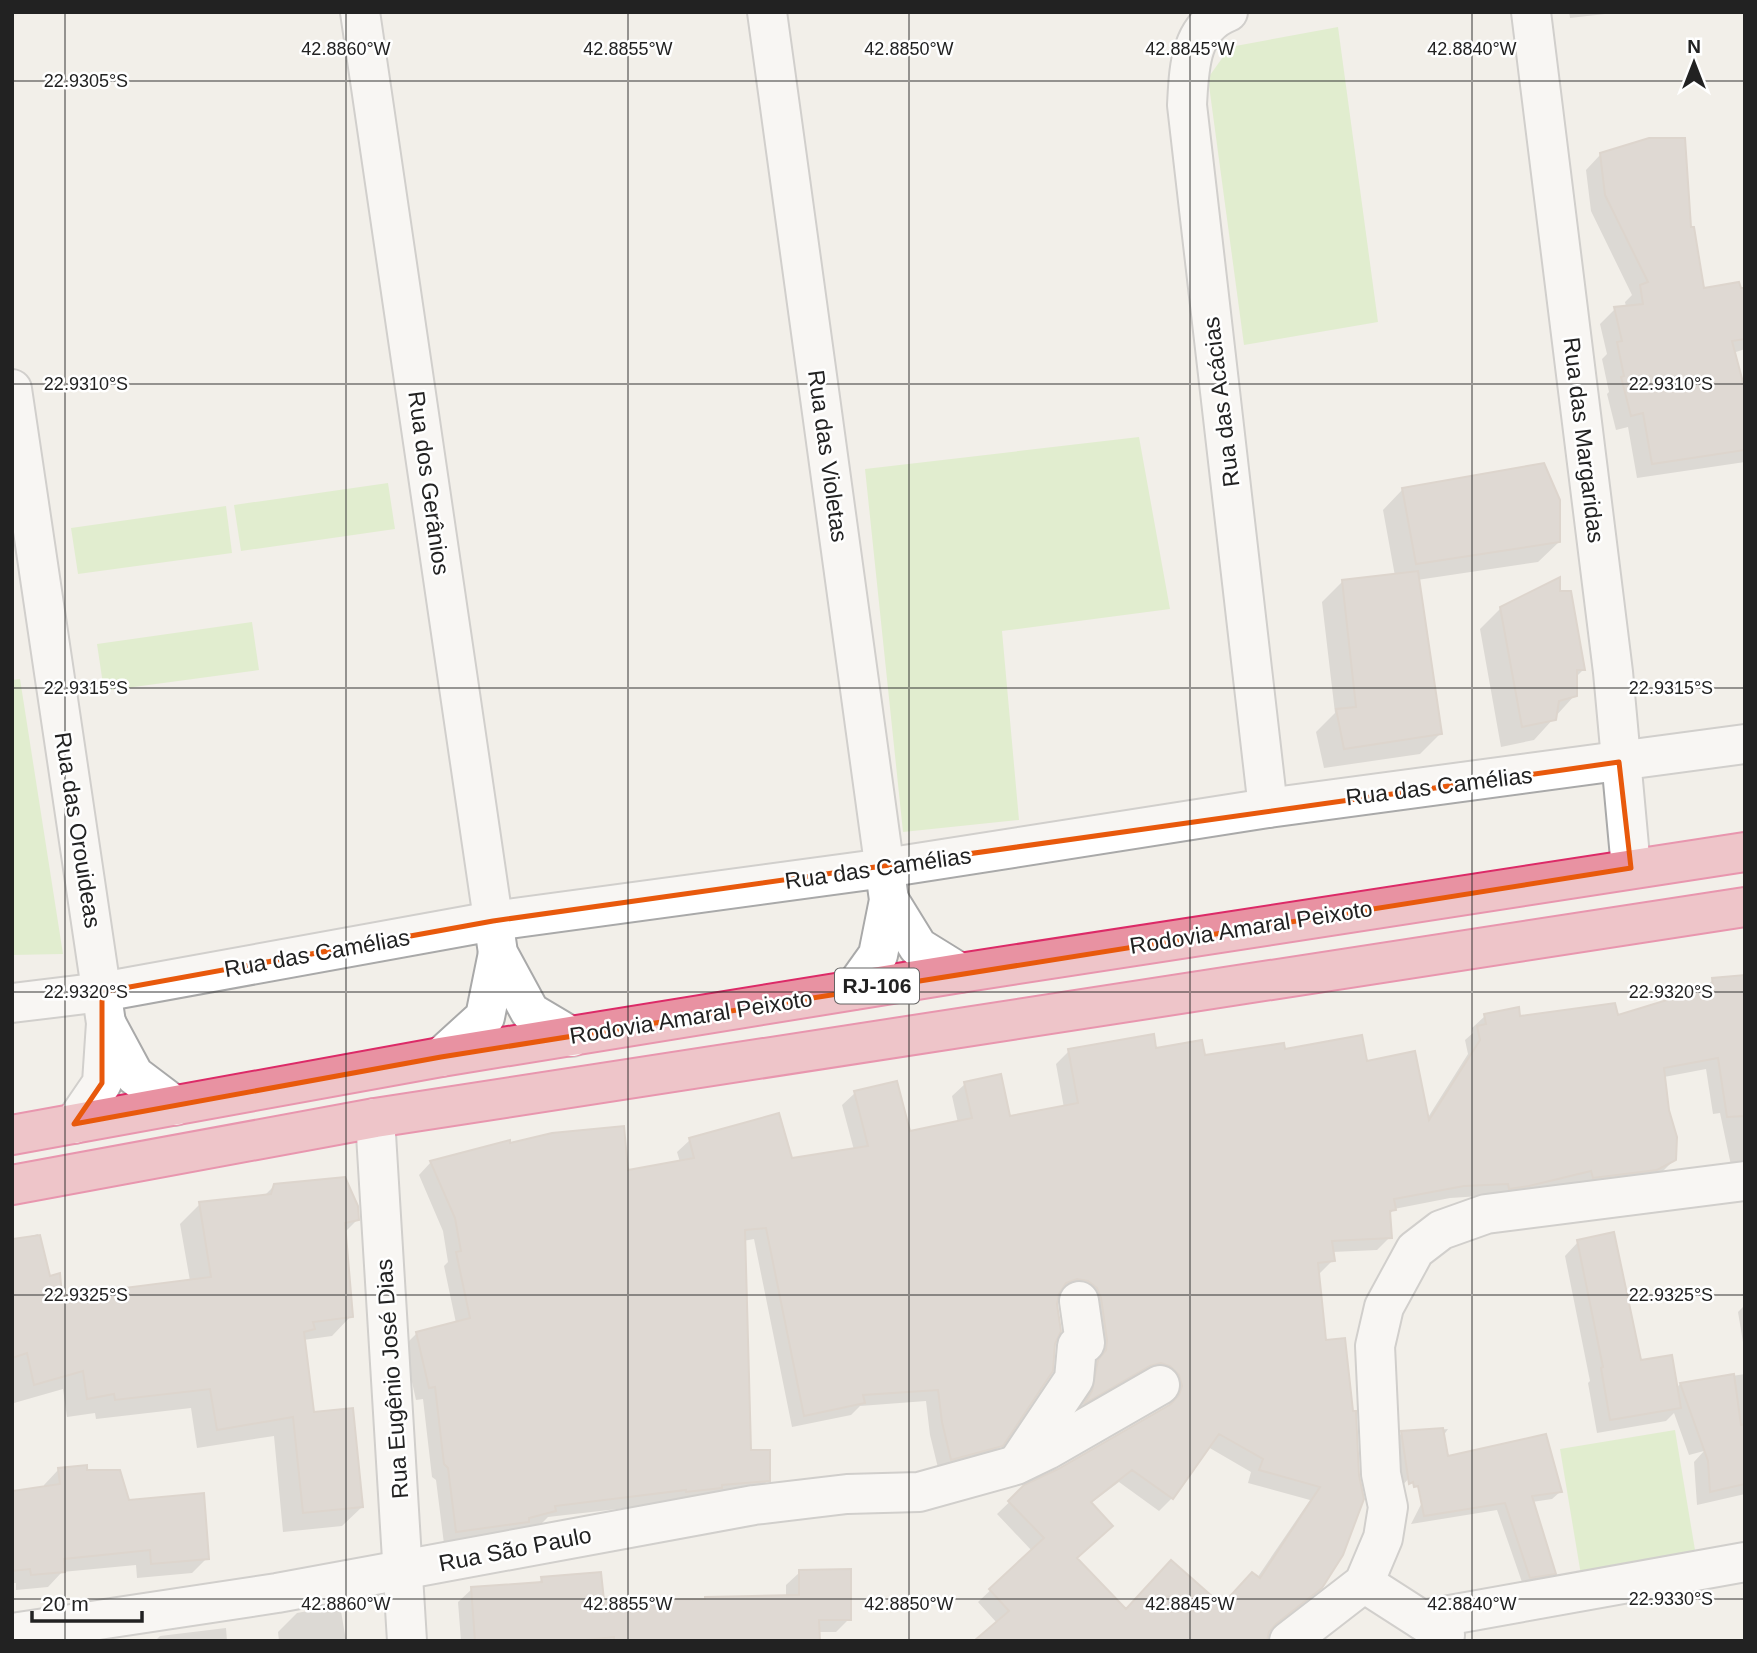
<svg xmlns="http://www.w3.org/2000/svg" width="1757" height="1653" font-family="Helvetica,sans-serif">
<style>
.grass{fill:#cdebb0}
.shadow{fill:#0003;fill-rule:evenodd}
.building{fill:#c7bfb8;stroke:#c4b6ab;stroke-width:2;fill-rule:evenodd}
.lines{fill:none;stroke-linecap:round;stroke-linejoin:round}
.minor-casing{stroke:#a9a9a9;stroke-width:42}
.highway-casing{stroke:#dc2a67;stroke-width:42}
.minor{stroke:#fff;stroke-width:38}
.highway{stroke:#e892a2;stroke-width:38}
.marked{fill:none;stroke:#e8590c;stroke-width:5;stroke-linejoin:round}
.ticks{fill:none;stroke:#222;stroke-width:2;stroke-opacity:0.45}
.labels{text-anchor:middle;stroke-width:5;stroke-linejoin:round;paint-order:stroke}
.shield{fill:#fff;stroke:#646464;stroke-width:2}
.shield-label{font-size:21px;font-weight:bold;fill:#222}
.street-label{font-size:23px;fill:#222;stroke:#fff}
.ticks-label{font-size:18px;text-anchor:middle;fill:#222;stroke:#fff;stroke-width:5;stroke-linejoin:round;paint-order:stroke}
</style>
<rect width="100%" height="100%" fill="#f2efe9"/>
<g class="grass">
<polygon points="1338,27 1378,322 1244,345 1208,78 1230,47"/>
<polygon points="1139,437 1170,609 1002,631 1019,820 903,832 865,469"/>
<polygon points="388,483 395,529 241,551 234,505"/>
<polygon points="226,506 232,553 78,574 71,528"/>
<polygon points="252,622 259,670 104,691 97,644"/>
<polygon points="20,679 63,954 12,955 12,680"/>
<polygon points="1675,1430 1698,1568 1583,1587 1560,1449"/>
</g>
<g class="shadow">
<polygon points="1569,12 1607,12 1605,14 1570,18"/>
<polygon points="1601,154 1690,229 1703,290 1745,294 1745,349 1733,353 1745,397 1745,462 1637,478 1628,427 1616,430 1607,394 1609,392 1602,359 1607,354 1600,324 1615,309 1626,307 1625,302 1632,295 1591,211 1586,170"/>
<polygon points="1403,489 1559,542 1538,562 1417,580 1440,734 1420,754 1324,768 1316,732 1335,713 1322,602 1342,582 1395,576 1383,510"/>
<polygon points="1559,593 1583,670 1575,678 1575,695 1534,740 1501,747 1480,629 1501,608"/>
<path d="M1745,977v191l-13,2 -12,-57 -7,1 -7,-45 -42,8 11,82 -13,13 -19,10 -62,8 -2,-8 -64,16 -19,-3 -46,3 -56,11 -5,6 1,22 -13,13 -45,2 1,8 -13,13h-3l8,69 -5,245 -45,38 -3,-4 -275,2 -19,-21 54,-51 -35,-37 28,-27 34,-16 109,-63 2,-10 -94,14 5,-7 5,-30 -11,-82 -14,-2 -4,2 -56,152 -13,13 -49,14 -9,-37 -4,-34 -66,5 -9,9 -59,12 -38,-188 -11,2 6,210 19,29 -12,13 -208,24 -6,6 -22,6 -76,15 -8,-64 -4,-3 -9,-78 -7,1 -12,-54 13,-13 39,-10 -12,-57 4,-4 -5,-31 -24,-56 12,-13 78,-16 117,26 54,-10 -3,-10 13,-12 101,20 63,-10 -12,-45 13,-12 53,40 50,-10 -6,-27 13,-12 43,34 56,-10 -8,-44 13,-13 85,-1 49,7 80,-6 83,12 61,56 41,-65 -3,-14 8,-7 -1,-5 13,-12 132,2 84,-27 12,-11zM1208,1447l43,25 -3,11 62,17 -53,78 -35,29 -96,4 -51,-53 15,-54 29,-22 40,29 13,-13z"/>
<polygon points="275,1185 358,1219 344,1233 351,1316 332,1336 303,1340 312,1414 362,1507 342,1526 283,1532 274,1436 197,1448 191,1408 96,1419 95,1413 67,1417 63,1389 14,1403 12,1394 12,1241 38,1234 48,1278 60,1298 190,1281 180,1224 200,1204 263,1197"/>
<polygon points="1578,1242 1639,1362 1676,1389 1680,1384 1745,1374 1745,1494 1697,1505 1694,1462 1704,1451 1689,1455 1674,1413 1666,1421 1597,1433 1588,1383 1590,1381 1565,1256"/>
<polygon points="1745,1305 1745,1354 1738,1312"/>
<polygon points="1448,1429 1443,1436 1446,1459 1560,1492 1552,1499 1532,1502 1554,1573 1547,1581 1523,1585 1497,1510 1411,1524 1435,1477 1419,1467 1401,1487 1394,1441 1402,1433"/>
<polygon points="59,1469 86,1472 207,1558 192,1573 137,1578 136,1565 62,1572 48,1587 16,1590 16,1583 12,1583 12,1493 44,1488 44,1485"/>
<polygon points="800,1572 849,1619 836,1632 818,1632 786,1597 786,1585"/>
<polygon points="542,1579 602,1602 660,1641 461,1641 458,1602 472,1589 536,1585"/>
<polygon points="340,1605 346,1641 279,1641 278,1632 297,1613"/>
<polygon points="226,1628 227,1641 155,1641 160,1636"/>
</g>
<g class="building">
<polygon points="1649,138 1685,138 1691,227 1694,227 1704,288 1739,282 1741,288 1745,288 1745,339 1732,341 1745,390 1745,450 1652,464 1643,413 1631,416 1621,377 1624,376 1617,342 1622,341 1614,307 1643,304 1640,285 1648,282 1605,195 1600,153"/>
<polygon points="1544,463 1560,500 1560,542 1416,564 1402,488"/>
<polygon points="1418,571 1442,734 1344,749 1336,709 1356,707 1342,580"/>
<polygon points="1560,577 1560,591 1571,591 1585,670 1577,670 1577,696 1559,701 1556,720 1522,727 1500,607"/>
<path d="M1745,975v141l-18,1 -9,-59 -54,10 5,42 8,27 -1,23 -19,10 -64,8 -2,-7 -62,15 -20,3 -1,-5 -44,2 -70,13 2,11 -6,1 2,27 -60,3 3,20 -17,2 8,77 19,-2 8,73h3l3,64 5,24 -21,56 -21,33 -46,36 -7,8 -2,9h-293l35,-30 -20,-22 55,-51 -36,-37 16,-16 34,-16 113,-65 8,-9 3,-9 -3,-11 -9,-9 -9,-3 -11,3 -66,38 8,-13 6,-31 8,-10 1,-10 -6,-42 -4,-10 -9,-7 -11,-2 -11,4 -7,11 -2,10 4,27 -6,13 -2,27 -50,75 -52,14 -9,-38 -4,-32 -75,5 2,8 -61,13 -38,-188 -21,2 6,220h19v31l-48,4v3l-36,4v-2l-131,16 1,5 -27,7v4l-73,10 -8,-64 -4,-4 -9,-77 -6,1 -13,-56 54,-14 -14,-66 5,-1 -6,-33 -25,-57 80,-21v3l42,-10 72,-7 4,44 66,-12 -5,-20 90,-25 13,45 76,-12 -14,-55 43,-10 13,50 62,-13 -8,-36 37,-8 9,42 68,-13 -10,-54 86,-15 2,14 46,-8 3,15 79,-12 1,6 77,-14 5,26 48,-10 14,69 51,-80 -3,-14 9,-2 -2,-10 35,-7 1,9 95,-13 3,12 95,-29 -1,-8zM1219,1434l44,25 -4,11 61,17 -60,91 -8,-6 -30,33 -51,-45 -45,49 -49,-51 36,-32 -22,-24 41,-32 41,29z"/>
<polygon points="345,1177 358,1206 359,1220 345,1223 353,1317 313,1322 315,1329 304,1332 314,1412 353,1408 363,1507 303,1513 293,1417 217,1430 210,1389 115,1400 114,1394 87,1399 83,1371 34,1385 27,1353 12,1358 12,1239 40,1235 50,1276 60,1273 62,1296 211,1277 199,1202 271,1194 274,1184"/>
<polygon points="1614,1232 1641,1360 1672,1355 1681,1408 1610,1420 1601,1368 1603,1367 1577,1240"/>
<polygon points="1734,1374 1741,1425 1745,1424 1745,1484 1710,1492 1708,1461 1680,1383"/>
<polygon points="1443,1428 1448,1456 1546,1434 1562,1492 1532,1496 1556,1574 1530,1578 1505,1503 1424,1516 1418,1486 1414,1487 1413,1482 1409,1484 1401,1431"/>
<polygon points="87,1465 87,1470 120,1470 129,1500 204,1493 209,1559 151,1564 150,1550 64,1559 65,1572 31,1575 30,1569 12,1571 12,1491 60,1484 58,1468"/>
<polygon points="851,1569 851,1620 819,1620 820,1641 614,1641 614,1637 576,1641 475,1641 471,1587 542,1582 541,1577 601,1572 604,1600 705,1599 705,1597 799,1595 799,1570"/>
</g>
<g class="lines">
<defs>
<g id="minor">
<polyline points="360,12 498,953 530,1012 572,1037"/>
<polyline points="767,12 889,900 878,955 853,990"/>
<path d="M1228,12c-39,15 -39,58 -41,93l81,703"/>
<polyline points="1531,12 1613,672 1631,868"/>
<polyline points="12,389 106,1023 102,1083 74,1124"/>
<polyline points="889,900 918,947 960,973"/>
<polyline points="12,1003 102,992 493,921 885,868 1268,808 1745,744"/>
<polyline points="106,1023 134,1075 175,1106"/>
<polyline points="441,1057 485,1017 498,953"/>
<polyline points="375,1118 407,1641"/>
<polyline points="1017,1464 1074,1379 1077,1346 1085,1343 1079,1301"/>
<polyline points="1364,1583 1445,1635"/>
<polyline points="1422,1620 1745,1562"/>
<polyline points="12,1633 277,1593 754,1505 847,1494 919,1492 1016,1465 1047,1450 1160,1385"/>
<polyline points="1289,1641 1364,1583 1383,1538 1388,1507 1381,1474 1375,1346 1384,1307 1415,1250 1441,1230 1486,1214 1745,1181"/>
</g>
<g id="highway">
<polyline points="12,1135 441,1057 960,973 1745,852"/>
<polyline points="12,1185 375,1118 1745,907"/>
</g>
</defs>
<use href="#minor" class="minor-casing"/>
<use href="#highway" class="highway-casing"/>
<use href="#minor" class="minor"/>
<use href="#highway" class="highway"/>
</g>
<path d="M0 0H1757V1653H0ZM1619,762l12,106 -1190,189 -367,67 28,-41v-91l391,-71z" fill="#f2efe9" fill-opacity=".55" fill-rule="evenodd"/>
<path class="marked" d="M1619,762l12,106 -1190,189 -367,67 28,-41v-91l391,-71z"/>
<path class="ticks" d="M65,12v1629M346,12v1629M628,12v1629M909,12v1629M1190,12v1629M1472,12v1629M12,81h1733M12,384h1733M12,688h1733M12,992h1733M12,1295h1733M12,1599h1733"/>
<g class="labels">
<rect class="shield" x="835" y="968.5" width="84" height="35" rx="5"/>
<g class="shield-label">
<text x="877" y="993">RJ-106</text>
</g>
<g class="street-label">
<text transform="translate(1221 402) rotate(-97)" y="8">Rua das Acácias</text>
<text transform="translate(1584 440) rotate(83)" y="8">Rua das Margaridas</text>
<text transform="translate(828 456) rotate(82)" y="8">Rua das Violetas</text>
<text transform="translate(429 483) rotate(82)" y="8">Rua dos Gerânios</text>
<text transform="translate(1439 786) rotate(-7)" y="8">Rua das Camélias</text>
<text transform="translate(78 830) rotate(81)" y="8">Rua das Orouideas</text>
<text transform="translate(878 868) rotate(-8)" y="8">Rua das Camélias</text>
<text transform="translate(1251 927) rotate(-9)" y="8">Rodovia Amaral Peixoto</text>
<text transform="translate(317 953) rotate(-10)" y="8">Rua das Camélias</text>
<text transform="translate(691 1017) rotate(-9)" y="8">Rodovia Amaral Peixoto</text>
<text transform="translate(392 1379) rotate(-94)" y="8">Rua Eugênio José Dias</text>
<text transform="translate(515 1549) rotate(-11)" y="8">Rua São Paulo</text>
</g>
</g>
<g class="ticks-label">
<text x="346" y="55">42.8860°W</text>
<text x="628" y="55">42.8855°W</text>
<text x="909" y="55">42.8850°W</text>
<text x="1190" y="55">42.8845°W</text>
<text x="1472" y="55">42.8840°W</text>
<text x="86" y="87">22.9305°S</text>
<text x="86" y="390">22.9310°S</text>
<text x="1671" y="390">22.9310°S</text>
<text x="86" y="694">22.9315°S</text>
<text x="1671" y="694">22.9315°S</text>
<text x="86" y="998">22.9320°S</text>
<text x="1671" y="998">22.9320°S</text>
<text x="86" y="1301">22.9325°S</text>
<text x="1671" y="1301">22.9325°S</text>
<text x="1671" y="1605">22.9330°S</text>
<text x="346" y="1610">42.8860°W</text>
<text x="628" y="1610">42.8855°W</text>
<text x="909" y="1610">42.8850°W</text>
<text x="1190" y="1610">42.8845°W</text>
<text x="1472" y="1610">42.8840°W</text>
</g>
<rect width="1757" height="1653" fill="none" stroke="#222222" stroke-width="28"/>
<g transform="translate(1694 63)" stroke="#ffffff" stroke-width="5" paint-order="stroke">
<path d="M0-5L12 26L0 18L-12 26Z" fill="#222222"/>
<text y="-10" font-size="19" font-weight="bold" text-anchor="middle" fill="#222222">N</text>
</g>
<path d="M32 1611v10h110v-10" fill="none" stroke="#222222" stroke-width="3.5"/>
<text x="42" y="1611" font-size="21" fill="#222222" stroke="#ffffff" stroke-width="5" paint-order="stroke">20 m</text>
</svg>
